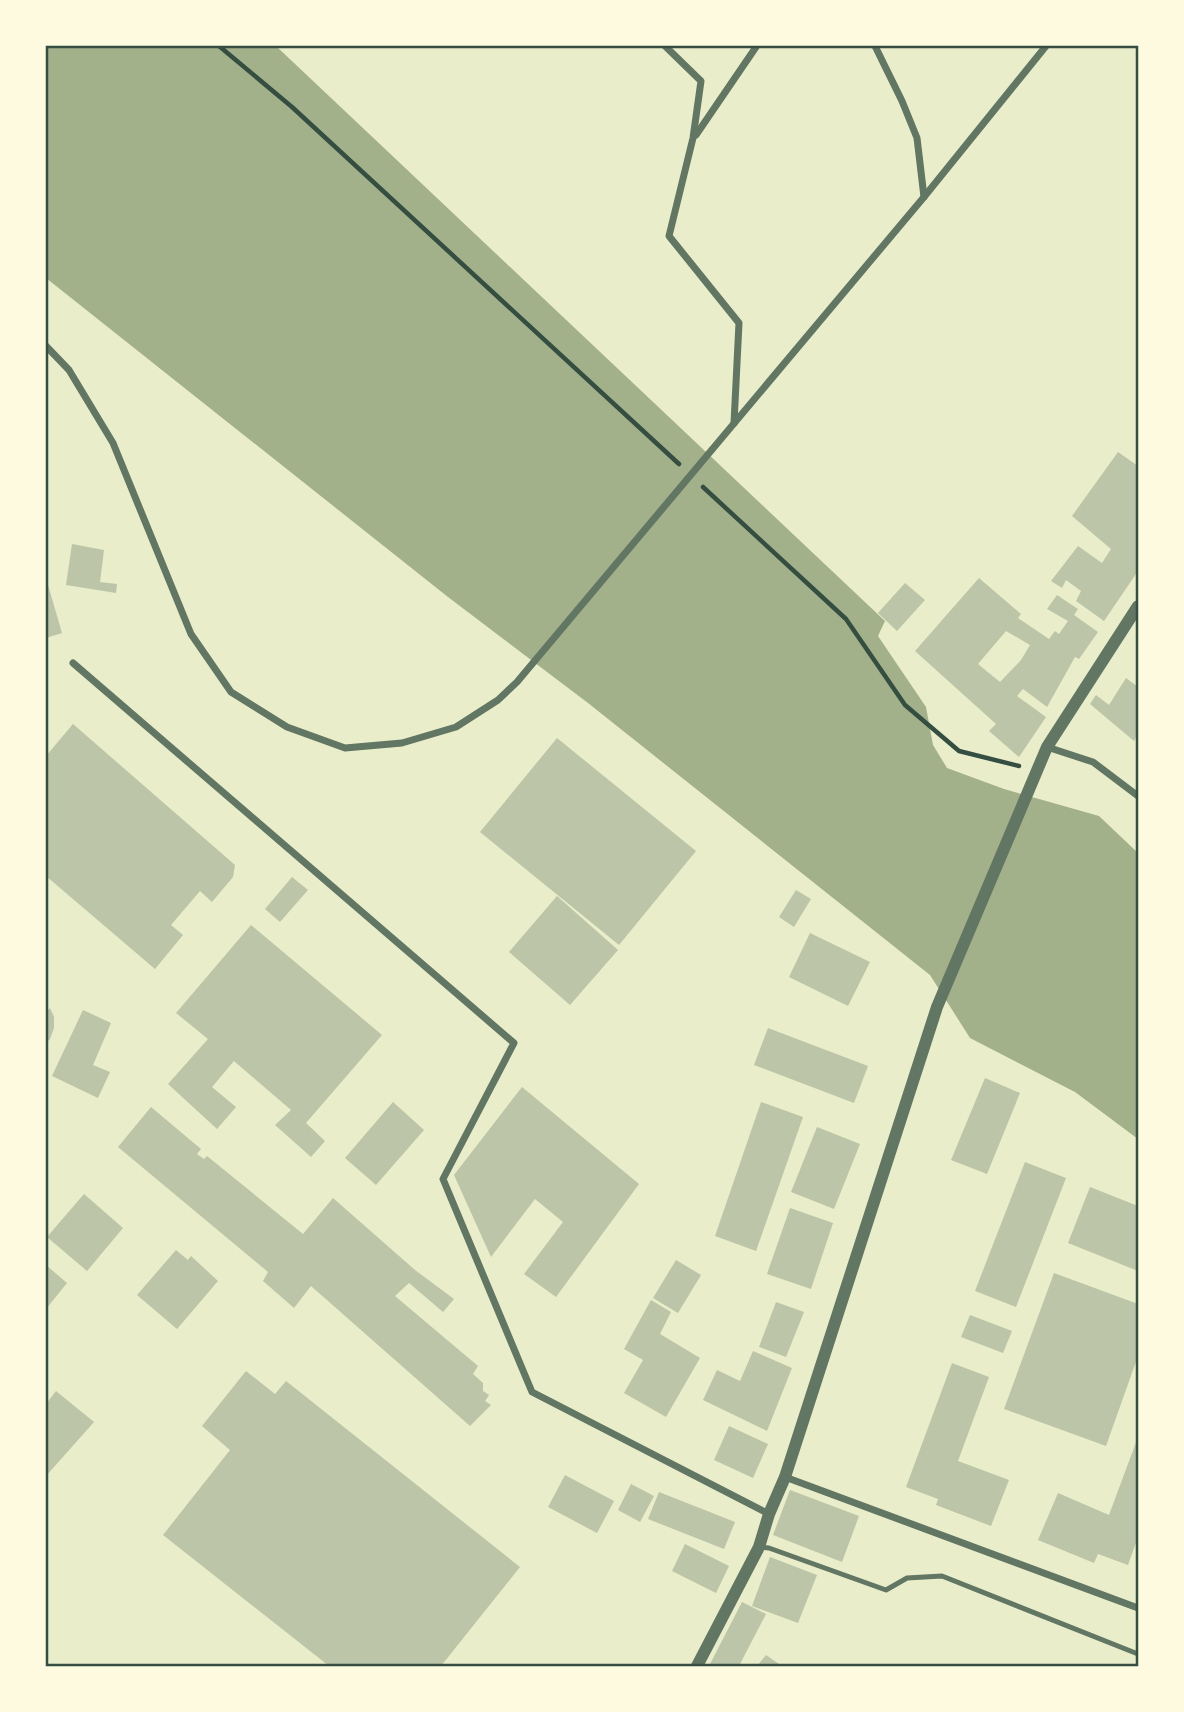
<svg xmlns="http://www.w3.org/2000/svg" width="1184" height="1712" font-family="Overpass,sans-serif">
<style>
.water{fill:#a3b18a}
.building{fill:#bcc5a7;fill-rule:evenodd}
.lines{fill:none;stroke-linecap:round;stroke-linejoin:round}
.path{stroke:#344e41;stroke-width:4.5}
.service{stroke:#617663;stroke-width:5}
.minor{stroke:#617663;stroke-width:7}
.tertiary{stroke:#617663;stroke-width:12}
.neatline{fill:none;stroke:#344e41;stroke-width:2.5}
</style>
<rect width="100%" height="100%" fill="#e9edc9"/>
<polygon class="water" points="46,46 276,46 885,621 878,636 926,707 933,745 947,768 1004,789 1099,816 1138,853 1138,1139 1075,1092 970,1038 930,975 588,703 448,597 46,278"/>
<g class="building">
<polygon points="1118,452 1138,466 1138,571 1104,621 1076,601 1081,591 1066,580 1062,588 1051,581 1078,546 1102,563 1111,549 1072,516"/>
<polygon points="72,544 104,550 100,582 117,584 116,593 66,585"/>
<path d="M979,578l42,36 -3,4 31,21 6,-8 4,3 9,-13 -21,-12 10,-14 21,14 -4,6 24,17 -19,27 -4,-2 -28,50 -24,-18 -6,7 29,21 -27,40 -30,-26 7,-7 -81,-73zM1006,631l24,14 -9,15 -21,22 -22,-18z"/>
<polygon points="905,583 925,600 897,631 878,613"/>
<polygon points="46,585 48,585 62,633 46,638"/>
<polygon points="1126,678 1138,687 1138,734 1134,741 1090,704 1096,695 1109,705"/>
<polygon points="73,724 235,865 233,877 212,902 200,891 171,925 183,935 155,969 46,876 46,756"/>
<polygon points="557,738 696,851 619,945 480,832"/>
<polygon points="292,877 308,890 280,922 265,909"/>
<polygon points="796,890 811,899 794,927 779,917"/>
<polygon points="557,896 618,950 570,1005 509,952"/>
<polygon points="251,925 382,1035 306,1123 325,1141 311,1157 275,1125 291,1110 234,1061 212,1087 236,1107 217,1129 168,1084 208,1039 176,1013"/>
<polygon points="810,933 870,962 848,1006 789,977"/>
<polygon points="50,1008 54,1017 54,1028 50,1039 46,1043 46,1012"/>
<polygon points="83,1010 111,1023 93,1065 110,1072 98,1098 52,1076"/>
<polygon points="768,1028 868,1066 854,1103 754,1065"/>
<polygon points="985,1078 1020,1093 987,1174 951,1160"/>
<polygon points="522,1087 639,1184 556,1297 524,1274 563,1222 535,1199 491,1257 454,1175"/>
<polygon points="393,1102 424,1130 376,1185 345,1158"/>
<polygon points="761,1102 803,1117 756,1251 715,1236"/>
<polygon points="151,1107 201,1149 197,1154 204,1159 207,1156 303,1234 333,1198 415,1270 454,1299 443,1312 409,1283 395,1296 478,1366 473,1374 483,1383 483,1391 489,1395 485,1401 491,1405 470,1426 311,1286 294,1308 263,1281 268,1272 118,1147"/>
<polygon points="817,1127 860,1144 834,1209 791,1192"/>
<polygon points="1025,1162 1066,1178 1016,1307 975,1291"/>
<polygon points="1090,1187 1138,1206 1138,1271 1068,1243"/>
<polygon points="84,1194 123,1228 87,1271 47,1237"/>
<polygon points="790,1208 833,1223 811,1289 767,1274"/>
<polygon points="176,1250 188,1260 191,1256 218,1281 177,1329 137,1295"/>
<polygon points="676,1260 701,1275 678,1313 653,1298"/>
<polygon points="46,1265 67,1283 46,1309"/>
<polygon points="1054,1273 1138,1304 1138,1356 1106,1446 1004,1409"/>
<polygon points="651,1300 671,1312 660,1334 700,1358 666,1417 624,1393 643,1360 624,1349"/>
<polygon points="776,1302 804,1312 786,1357 759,1347"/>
<polygon points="970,1315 1012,1331 1003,1353 961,1337"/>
<polygon points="753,1351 792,1368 767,1431 703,1400 717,1370 740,1381"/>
<polygon points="952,1363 989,1377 958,1461 1009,1480 991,1526 936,1505 938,1499 906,1487"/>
<polygon points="246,1371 275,1394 286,1381 520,1567 441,1666 329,1666 163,1535 230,1450 202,1426"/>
<polygon points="56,1391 94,1422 46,1476 46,1404"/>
<polygon points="729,1426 768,1444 753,1478 714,1460"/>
<polygon points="1138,1437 1138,1537 1128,1565 1098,1554 1094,1563 1038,1540 1058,1493 1109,1515"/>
<polygon points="565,1475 614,1501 597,1533 548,1507"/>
<polygon points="631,1484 654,1496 640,1522 618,1510"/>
<polygon points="790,1490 859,1516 842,1562 773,1535"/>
<polygon points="659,1492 735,1522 724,1549 648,1519"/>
<polygon points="685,1544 729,1566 716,1593 672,1571"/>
<polygon points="770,1557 817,1575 798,1623 752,1606"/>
<polygon points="742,1602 766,1614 739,1666 709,1666"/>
<polygon points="766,1655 782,1666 757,1666"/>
</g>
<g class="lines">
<g class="path">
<polyline points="219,46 292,107 679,464"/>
<polyline points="703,487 846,619 905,705 959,751 1019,766"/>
</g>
<polyline class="service" points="759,1547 769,1548 886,1590 907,1578 942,1576 1138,1654"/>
<g class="minor">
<polyline points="665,46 701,81 693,138 669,236 739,323 734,423"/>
<polyline points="875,46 902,101 917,138 924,197"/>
<polyline points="696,135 756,47"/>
<polyline points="46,346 69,370 113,443 191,634 231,692 287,727 345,748 402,743 456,727 498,700 517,682 924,197 1046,46"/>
<polyline points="73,663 514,1043 443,1179 532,1392 769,1514"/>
<polyline points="1047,747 1093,762 1138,796"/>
<polyline points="785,1477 1138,1608"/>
</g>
<polyline class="tertiary" points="697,1666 759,1547 769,1514 785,1477 937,1007 1047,747 1138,606"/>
</g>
<rect width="1184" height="1712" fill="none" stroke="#fefae0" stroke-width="94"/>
<rect x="47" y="47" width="1090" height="1618" class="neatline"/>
</svg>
